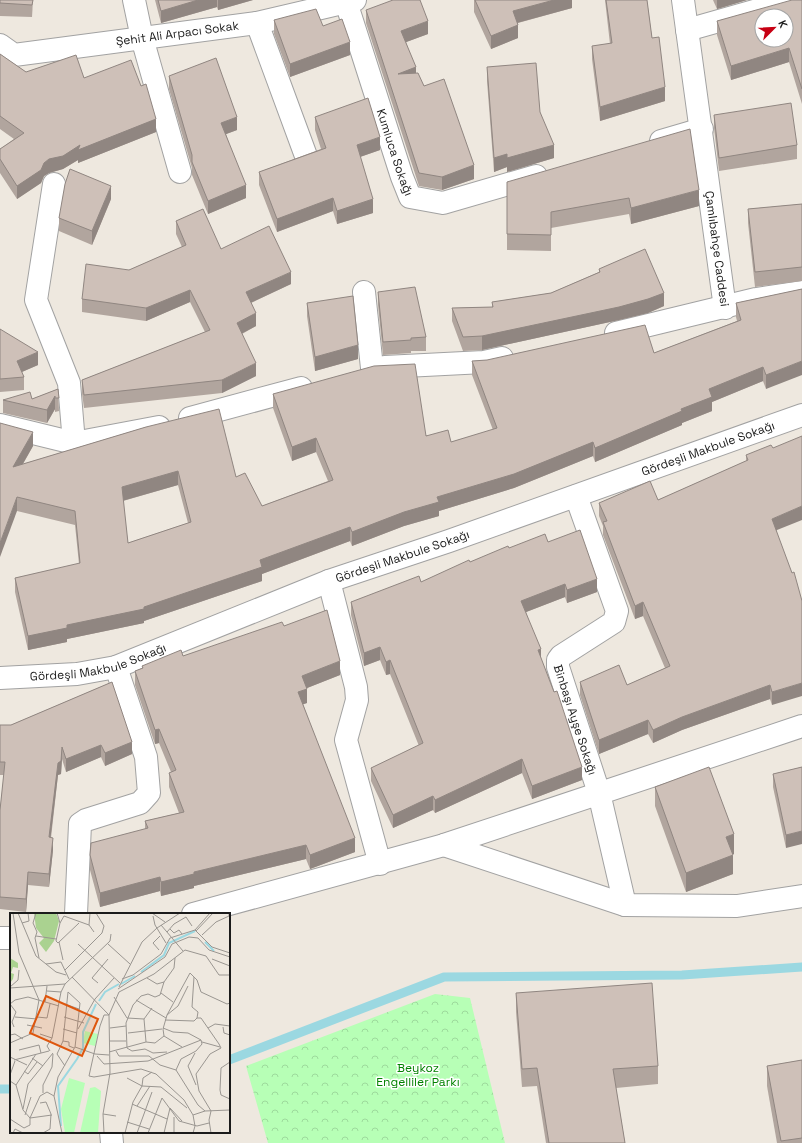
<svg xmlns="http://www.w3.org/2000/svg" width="802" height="1143" font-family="'Space Grotesk',sans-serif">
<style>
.park{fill:url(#park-crowns)}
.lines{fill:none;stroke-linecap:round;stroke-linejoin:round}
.stream{stroke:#9bd8e1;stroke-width:9}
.minor-casing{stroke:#a2a2a2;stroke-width:24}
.minor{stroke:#fff;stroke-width:22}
.wall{fill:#b1a59e;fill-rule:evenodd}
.shaded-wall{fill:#908681}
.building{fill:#cec0b8;stroke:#908681;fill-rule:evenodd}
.labels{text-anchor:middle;stroke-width:3;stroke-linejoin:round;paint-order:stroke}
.street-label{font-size:12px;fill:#1b1b1b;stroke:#fff}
.park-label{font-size:12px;fill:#038201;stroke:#fff}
.inset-river{fill:none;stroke:#9bd8e1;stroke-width:2}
.inset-road{fill:none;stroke:#9a9691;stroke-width:1}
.view{fill:#de560d;fill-opacity:0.15;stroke:#de560d;stroke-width:2}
.inset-edge{fill:none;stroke:#1b1b1b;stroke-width:2}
</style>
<defs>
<pattern id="park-crowns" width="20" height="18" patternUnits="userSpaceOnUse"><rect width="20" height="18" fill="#b7ffb6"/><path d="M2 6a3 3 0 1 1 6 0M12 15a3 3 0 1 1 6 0" fill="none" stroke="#9dda9c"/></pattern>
</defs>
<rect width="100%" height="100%" fill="#eee8df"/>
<polygon class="park" points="435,994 470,998 505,1143 268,1143 246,1066"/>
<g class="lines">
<g class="stream">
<polyline points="229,1060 444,977 682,975 802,967"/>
<polyline points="0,1089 11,1089"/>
</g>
<defs>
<g id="minor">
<polyline points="134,0 142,38 180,172"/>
<path id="s1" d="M683,0l42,308"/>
<path id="s2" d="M346,2l56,175 8,20 33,6 93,-27"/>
<polyline points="257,23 306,156"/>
<polyline points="687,30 793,0"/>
<path id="s3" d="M0,45l14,10 243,-32 98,-23"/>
<polyline points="661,141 702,129"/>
<polyline points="54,184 36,300 69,383 74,443"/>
<polyline points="364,292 372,368"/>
<polyline points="616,333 756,299 802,292"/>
<polyline points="385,367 484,362 502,358"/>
<polyline points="190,418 301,388"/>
<polyline points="0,425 74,443 159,427"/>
<path id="s4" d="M576,496l41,115 -3,11 -53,34 -3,4v7l41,126 26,112"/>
<polyline points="329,581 356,687 357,700 346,740 380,864"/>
<path id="s5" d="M0,678l77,-4 39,-7 213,-86 120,-40 353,-126"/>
<polyline points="444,845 625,905 737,906 802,896"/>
<polyline points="76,914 80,824 86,820 140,803 149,793 146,757 116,667"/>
<polyline points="193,914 444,845 802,726"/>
<polyline points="0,938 11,938"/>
<polyline points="111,1132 112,1143"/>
</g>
</defs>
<use href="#minor" class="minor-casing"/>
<use href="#minor" class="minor"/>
</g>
<g class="wall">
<polygon points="0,0 33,0 32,17 0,16"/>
<polygon points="155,0 253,0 218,10 217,7 161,23"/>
<polygon points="474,0 572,0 572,8 518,23 518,38 491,49 474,12"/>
<polygon points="605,0 647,0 652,38 665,101 600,121 592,59 592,46 610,44"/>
<polygon points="713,0 747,0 717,9"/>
<polygon points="802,0 802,104 789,62 731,80 717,35 717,21"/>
<polygon points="366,10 428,34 406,42 416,73 424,86 474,179 442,190 419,186 366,23"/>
<polygon points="274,20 323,26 350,55 290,77 274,34"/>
<polygon points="0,54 26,72 84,78 156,132 78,163 78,160 63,169 49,173 44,176 41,183 17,199 0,173 0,149 14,139 0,129"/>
<polygon points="487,67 540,112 554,158 507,172 507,167 494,172 487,81"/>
<polygon points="169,76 237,130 226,134 246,198 208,214 192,175 192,168 169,89"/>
<polygon points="714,115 797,145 797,159 719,171 714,128"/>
<polygon points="315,117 380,150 360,157 373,213 337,224 333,211 277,232 259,185 259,172 321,149 315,130"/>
<polygon points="507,182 699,206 631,224 629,214 551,228 551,251 507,250"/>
<polygon points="111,199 92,245 59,231 59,218"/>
<polygon points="802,204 802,281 755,287 748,223 748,209"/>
<polygon points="176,221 221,249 291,284 251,303 256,326 242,334 256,376 222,393 84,408 82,393 82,380 205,332 190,302 146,321 82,312 82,299 129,270 182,247 176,234"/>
<polygon points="599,269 664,306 648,313 619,320 482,350 463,351 452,321 452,308 492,307 492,302 551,293 599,272"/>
<path d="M802,289l-36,100 -3,-8 -51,21v9l-30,12v2l-87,37 -2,-6 -79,32 -75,23v5l-35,10 -52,20 -2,-5 -88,33v7l-118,40v2l-77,16v3l-39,8 -13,-58v-14l64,-14 -4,-39 -58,-14 -17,-88 33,23 -10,18 123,-37 90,50 26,29 66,-25 -12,-29 -24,9 -19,-53v-14l178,48 42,-12 -21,-55v-14l182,-8 83,-32 -1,-4v-14zM178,485l10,38 -60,20 -5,-42z"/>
<polygon points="378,292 426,337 426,351 411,351 411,353 383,355 378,305"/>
<polygon points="307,303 358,359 315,371 307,316"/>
<polygon points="0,329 38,365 22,372 24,377 24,390 0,392"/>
<polygon points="58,389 59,411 55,412 55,409 47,423 3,413 3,400 32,399"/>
<polygon points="746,455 777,531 772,705 770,699 682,730 653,743 648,734 599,754 580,695 580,682 627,685 665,668 643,616 635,619 603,535 603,526 599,516 599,503 658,500 746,461"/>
<polygon points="548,542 597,592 567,603 565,597 526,612 541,659 582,780 532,799 522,773 435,813 433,810 393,828 371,781 371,768 419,746 390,674 386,675 380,660 364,666 351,615 351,602 421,582 470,562 509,548"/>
<polygon points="284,626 340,675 307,688 307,703 303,704 355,852 310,869 306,859 194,886 194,888 161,896 160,891 100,907 90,870 90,855 145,829 145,821 179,813 169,787 169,773 171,772 159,743 155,744 135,685 135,671 142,668 142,666 183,656"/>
<polygon points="112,682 132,754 105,766 101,757 66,772 62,759 61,774 58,775 51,838 53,850 49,887 28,885 26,912 0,909 0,810 4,775 0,775 0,725 11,725"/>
<polygon points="802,767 786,848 773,787 773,774"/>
<polygon points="655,787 734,854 732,854 733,874 686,892 655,806"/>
<polygon points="516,993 658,1066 658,1084 616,1088 625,1143 546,1143 537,1086 522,1087 516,1012"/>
<polygon points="802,1060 802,1143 777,1143 767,1086 767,1066"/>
</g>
<g class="shaded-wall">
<polygon points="198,0 217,0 217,7 161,23 161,11"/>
<polygon points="218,0 253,0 218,10"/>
<polygon points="554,0 572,0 572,8 513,24 513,11"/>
<polygon points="717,0 747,0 717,9"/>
<polygon points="428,21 428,34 401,44 401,31"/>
<polygon points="518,25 518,38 491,49 491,36"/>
<polygon points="350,42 350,55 290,77 290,64"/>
<polygon points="789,48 789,62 731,80 731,66"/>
<polygon points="416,67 416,80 398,74"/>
<polygon points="665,87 665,101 600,121 600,107"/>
<polygon points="237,117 237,130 221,136 221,123"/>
<polygon points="156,119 156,132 78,163 78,160 63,169 49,173 44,176 41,183 17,199 17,186 49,159 80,145"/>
<polygon points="380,137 380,150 357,158 357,145"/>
<polygon points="554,145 554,158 507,172 507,167 494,172 494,158 507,154"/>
<polygon points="474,165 474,179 442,190 442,177"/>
<polygon points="246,185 246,198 208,214 208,201"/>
<polygon points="111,186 111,199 92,245 92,231"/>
<polygon points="699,190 699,206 631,224 631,208"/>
<polygon points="333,198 333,211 277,232 277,219"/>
<polygon points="373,199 373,213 337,224 337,211"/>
<polygon points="291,272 291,284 246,305 246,292"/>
<polygon points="190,290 190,302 146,321 146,308"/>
<polygon points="664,293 664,306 648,313 619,320 482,350 482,336"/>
<polygon points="256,313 256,326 237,336 237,323"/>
<polygon points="358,345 358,359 315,371 315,357"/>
<polygon points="38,352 38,365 17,374 17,361"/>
<polygon points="802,361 802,375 766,389 766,375"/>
<polygon points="256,363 256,376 222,393 222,380"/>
<polygon points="763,367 763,381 712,402 712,411 682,423 682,425 595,462 595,448 681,409 709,389"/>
<polygon points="55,396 55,409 47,423 47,410"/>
<polygon points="33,432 33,446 13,481 13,467"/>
<polygon points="316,438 316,452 292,461 292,447"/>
<polygon points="593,442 593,456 514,488 439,511 439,516 404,526 352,546 352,532 437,497"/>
<polygon points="178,471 178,485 122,501 122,487"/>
<polygon points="17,497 17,511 0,557 0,543"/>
<polygon points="802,506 802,520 772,532 772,519"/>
<polygon points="350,527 350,541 262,574 262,581 144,621 144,623 67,639 67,642 28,650 28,636 67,625 144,607 260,560"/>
<polygon points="597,579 597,592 567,603 567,590"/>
<polygon points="565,584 565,597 521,614 521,601"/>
<polygon points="643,602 643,616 635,619 635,606"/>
<polygon points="380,647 380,660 364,666 364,653"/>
<polygon points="541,649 541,662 538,650"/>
<polygon points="390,660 390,674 386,675 386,662"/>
<polygon points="340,661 340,675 302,690 302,676"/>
<polygon points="802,683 802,696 772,705 772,692"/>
<polygon points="770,685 770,699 682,730 653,743 653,730 682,717"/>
<polygon points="307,689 307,703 298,706 298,692"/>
<polygon points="648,720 648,734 599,754 599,740"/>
<polygon points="159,729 159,743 155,744 155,730"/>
<polygon points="132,742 132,754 105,766 105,753"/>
<polygon points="101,745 101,757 66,772 66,759"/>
<polygon points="62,747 62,759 61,774 58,775 49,850 49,837 58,763"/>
<polygon points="522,759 522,773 435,813 435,800"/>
<polygon points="582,767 582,780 532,799 532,786"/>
<polygon points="433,796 433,810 393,828 393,815"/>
<polygon points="802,831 802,844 786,848 786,835"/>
<polygon points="734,834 734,854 726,856 726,837"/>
<polygon points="53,838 53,850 49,887 49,874"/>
<polygon points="355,838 355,852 310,869 310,855"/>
<polygon points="306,845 306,859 194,886 194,888 161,896 161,882 194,872"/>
<polygon points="733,855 733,874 686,892 686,873"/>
<polygon points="28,872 28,885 26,912 26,899"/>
<polygon points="160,877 160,891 100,907 100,893"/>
</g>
<g class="building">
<polygon points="0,0 33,0 32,5 0,3"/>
<polygon points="158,0 198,0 161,11"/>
<polygon points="393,0 420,0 428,21 401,31 416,67 398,74 418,73 424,86 444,79 474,165 442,177 419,173 366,10"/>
<polygon points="475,0 554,0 513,11 518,25 491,36"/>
<polygon points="606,0 647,0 652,38 659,37 665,87 600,107 592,46 612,43"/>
<path d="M792,0h10v89l-13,-41 -58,18 -14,-45zM762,16h24v24h-24z"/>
<polygon points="316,9 323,26 342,19 350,42 290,64 274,20"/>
<polygon points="0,54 26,72 76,55 84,78 131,60 141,86 146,84 156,119 78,150 80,145 63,156 49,159 44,163 41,170 17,186 0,159 0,149 24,133 0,116"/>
<polygon points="216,58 237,117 221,123 246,185 208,201 192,162 192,155 169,76"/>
<polygon points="536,63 540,112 554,145 507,158 507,154 494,158 487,67"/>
<polygon points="368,98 380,137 357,145 373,199 337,211 333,198 277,219 259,172 326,148 315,117"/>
<polygon points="791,103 797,145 719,158 714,115"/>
<polygon points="690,129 699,190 631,208 629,198 551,212 551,235 507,234 507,182"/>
<polygon points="70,169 111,186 92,231 59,218 65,184"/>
<polygon points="802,204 802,267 755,272 748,209"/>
<polygon points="203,209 221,249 269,226 291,272 246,292 256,313 237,323 256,363 222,380 84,395 82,380 210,330 190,290 146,308 82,299 86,264 129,270 186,245 176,221"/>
<polygon points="645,249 664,293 648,299 619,307 482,336 463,337 452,308 493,307 492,302 551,293 600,272 599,269"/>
<polygon points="415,287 426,337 411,338 411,340 383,342 378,292"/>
<path d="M802,289v72l-36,14 -3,-8 -54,22 3,8 -31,12 1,2 -87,37 -2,-6 -79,32 -77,23 2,5 -35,10 -52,20 -2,-5 -90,33 2,7 -118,40v2l-77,16v3l-39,8 -13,-58 65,-15 -5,-52 -58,-14 -17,46v-120l33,9 -20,35 133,-40 73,-18 17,68 9,-4 17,33 71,-26 -17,-42 -24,9 -19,-53 101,-28 41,-2 11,72 22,-6 3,12 46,-14 -25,-67 15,-1 158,-35 9,28 87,-33 -5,-17zM178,471l13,51 -63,21 -6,-56z"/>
<polygon points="353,296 358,345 315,357 307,303"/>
<polygon points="0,329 38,352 17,361 24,377 0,379"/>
<polygon points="58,389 59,398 55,398 55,396 47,410 3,400 30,392 32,399"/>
<polygon points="802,436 802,506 772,519 792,573 794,572 802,601 802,683 772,692 770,685 682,717 653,730 648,720 599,740 580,682 619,665 627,685 670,666 643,602 635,606 603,522 607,521 599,503 650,481 658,500 748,460 746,455 771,445 773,448"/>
<polygon points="580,530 597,579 567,590 565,584 521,601 541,649 538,650 554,692 557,691 582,767 532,786 522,759 435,800 433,796 393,815 371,768 423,743 390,660 386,662 380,647 364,653 351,602 419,576 421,582 469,560 470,562 508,546 509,548 545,534 548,542"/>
<polygon points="327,610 340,661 302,676 307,689 298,692 355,838 310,855 306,845 194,872 194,874 161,882 160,877 100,893 90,855 91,843 148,828 145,821 184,812 169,773 176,770 159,729 155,730 135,671 143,668 142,666 181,650 183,656 282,622 284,626"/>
<polygon points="112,682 132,742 105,753 101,745 66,759 62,747 61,761 58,763 49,837 53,838 49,874 28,872 26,899 0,897 0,810 5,762 0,762 0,725 11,725"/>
<polygon points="709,767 734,834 726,837 733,855 686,873 655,787"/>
<polygon points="802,767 802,831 786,835 773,774"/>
<polygon points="652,983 658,1066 613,1069 625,1143 549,1143 537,1068 522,1069 516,993"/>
<polygon points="802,1060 802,1138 781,1141 767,1066"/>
</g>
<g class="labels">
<g class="street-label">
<text dy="4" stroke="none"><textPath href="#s3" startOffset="182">Şehit Ali Arpacı Sokak</textPath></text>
<text dy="4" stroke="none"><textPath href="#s2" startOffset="158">Kumluca Sokağı</textPath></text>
<text dy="4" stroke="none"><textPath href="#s1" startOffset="251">Çamlıbahçe Caddesi</textPath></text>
<text dy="4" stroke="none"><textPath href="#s5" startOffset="748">Gördeşli Makbule Sokağı</textPath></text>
<text dy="4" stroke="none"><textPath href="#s5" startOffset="424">Gördeşli Makbule Sokağı</textPath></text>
<text dy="4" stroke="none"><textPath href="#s5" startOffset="100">Gördeşli Makbule Sokağı</textPath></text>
<text dy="4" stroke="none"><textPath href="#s4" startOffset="264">Binbaşı Ayşe Sokağı</textPath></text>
</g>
<g class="park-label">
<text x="418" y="1072">Beykoz<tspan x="418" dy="14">Engelliler Parkı</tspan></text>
</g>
</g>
<g transform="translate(10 913)">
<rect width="220" height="220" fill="#eee8df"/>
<path d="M24,0h22l3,8 -5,20 -8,11 -7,-9 5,-5 -8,-10zM0,45l8,5v5l-5,-1 -2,6 3,1 -1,5 -3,4z" fill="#aad290"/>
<path d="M75,118l13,3 -3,12 -12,-3zM59,165l16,5 -11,50h-9l-4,-24zM85,174l6,4 -3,42h-18l10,-45z" fill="#b7ffb6"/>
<path class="inset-river" d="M195,29l9,9M131,59l23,-17 5,-12 26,-12M111,71l14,-8M89,88l6,-9 14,-8M51,213l-3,-40 19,-27 6,-11v-16l13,-28"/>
<path class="inset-road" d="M3,0l6,40 20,47M8,0l18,43 20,16 10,3M26,0l-3,10 4,9 -2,6 4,20M47,0l3,10 -4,18 2,2 21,-20M142,0l13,9M143,3l2,9 11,18M12,10l7,-2 -1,-8M50,10l4,-7 25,9 5,7M79,12l1,-12M151,12l22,26M160,16l4,4 5,-3 3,4M185,17l17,17 18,6M186,18l17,-18M157,19l7,-8 12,-7 6,9M192,22l14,-13 13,-6v-3M26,23l20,3M49,29l4,18M68,31l42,39M98,31l22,20M149,37l-6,-7 7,-7M202,46l18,7M51,49l8,17M36,51l15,-2M55,57l37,-37 2,-7 -8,-13M62,64l37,38h-5l-4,11 -11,50 5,1M184,64l-2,30 6,5 -1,6M137,65l10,6 7,-2M112,66l11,-4 28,-21 9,-16 25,-8 15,-17M88,70l-6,-5 16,-19M0,74l8,-7 1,-10M109,74l23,-45 15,-14 23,-15M0,75l55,-4M108,76l47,-32 7,-13 17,-7 9,1 11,12 21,7M37,78l14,1M151,80l12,9M104,84l13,21 17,1M126,87l30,18M35,89l2,-16M55,91l14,5M157,102l11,-9 10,-20M5,104l22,2M27,104l10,1 3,-14M54,104l20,6M155,107l29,1 3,-3h4l18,26 2,4 -11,6 -14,20 3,17 12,20 -2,9 2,13M17,112l15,3M4,114l-2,-5 4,-10 -6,-8 5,-4 13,-3 31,9M213,114l1,6 6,2M100,115l16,-2M153,115l10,4 15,1 13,7M198,115l7,-4 15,2M53,116l14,4M68,116l17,-30 19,-21M118,120l34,-4M30,121l12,4M0,122l5,-1 8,5M154,123l-1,-7 4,-14 23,-42 7,7 4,12 26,12 3,-1M154,123l18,11M191,127l1,4 -6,7 -15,8 -5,11 22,35 7,6M53,128l6,1v4l5,2M99,128h17M136,129l9,1 9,-7M192,129l18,5M0,130l23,-10 6,-33M65,134l20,7 14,1M9,137l20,-5 2,8M40,138l-3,-5 5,-8 9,-46 4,-8 45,-43 1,-7M106,138l3,5h30l11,9 16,5M99,139l37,-10 -2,-23 8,-11M157,139l-14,1 -8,-4 -13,2 -5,-3 -1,-25 7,-18 8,-9 7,-2 7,3 5,-2 4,-13 10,-14 1,-10M185,140l-7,13 8,19M47,141l8,12M87,143l7,8 44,-3 53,-21M0,144l17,8M22,145l11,8M4,147l35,-9M220,149l-9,6 -1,22 1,5 9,4M14,158l4,3 9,-12M0,162l5,-14M84,164l47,-8 15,5 28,26 9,15 2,11 -2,7M117,165l15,8 19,1 26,21M0,168l6,4 7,25 7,8 10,-22 7,-4 7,4 8,37M6,172l20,-31M33,180v-8l9,-18 1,-13M44,183l4,-19 17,-30 2,-17 3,-27 -12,-11 -5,49 -6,13M30,190l6,-1 5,12 -1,15 -7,4M122,191l35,15M127,193l13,-20M160,195l12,13M13,196l5,-25 25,-31M93,201l13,2M15,202l6,-18M183,202l12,-4 25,-1M0,206l14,9 6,-3v-7l22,-3M117,209l22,7M3,220l2,-4 8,4M94,220l-1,-19 7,-41 -1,-58 10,-23 35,-18 31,-24 21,6 13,19h11M115,220l8,-31 9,-16 1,-8 9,-6M127,220l15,-41M138,220l14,-35 17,23 18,5 12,-3M154,220l6,-25M164,220v-16"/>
<path class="view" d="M36,83l52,23 -16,37 -52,-23z"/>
<rect width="220" height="220" class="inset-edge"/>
</g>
<g transform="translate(774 28) rotate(66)"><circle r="19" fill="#ffffff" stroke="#a4a4a4"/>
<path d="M0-3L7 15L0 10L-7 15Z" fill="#c70013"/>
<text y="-6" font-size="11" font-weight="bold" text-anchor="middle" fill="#1b1b1b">K</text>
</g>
</svg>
